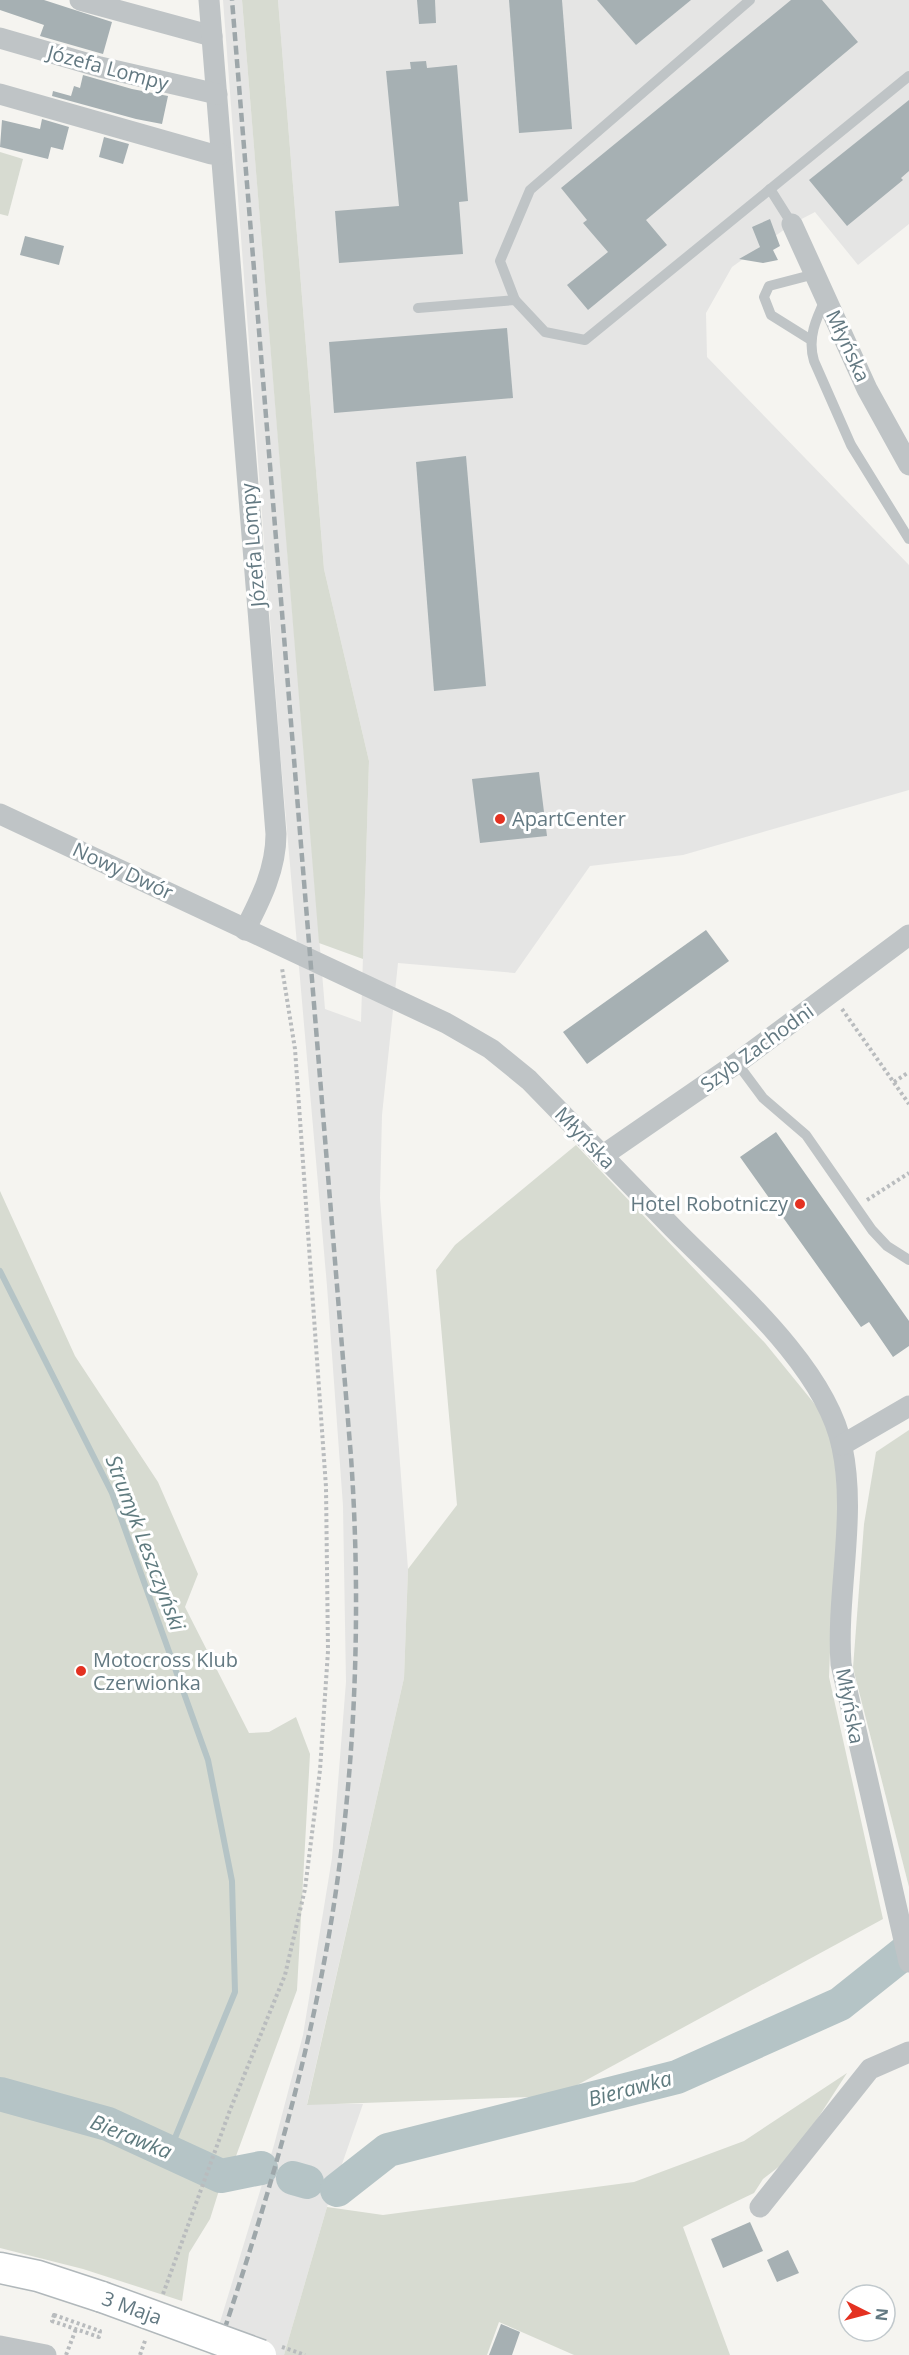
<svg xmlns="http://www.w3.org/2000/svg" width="909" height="2355" font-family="'Open Sans',sans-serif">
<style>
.built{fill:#e5e5e4}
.green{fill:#d7dbd1}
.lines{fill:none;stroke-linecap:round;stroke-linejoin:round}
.stream{stroke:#b5c4c6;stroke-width:6}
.river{stroke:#b5c4c6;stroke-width:34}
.building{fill:#a6b0b3}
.secondary-casing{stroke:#b1b8bb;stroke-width:33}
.path{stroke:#b9bcbe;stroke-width:4;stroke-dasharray:3 3;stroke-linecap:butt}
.lane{stroke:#bfc4c6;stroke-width:10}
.street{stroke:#bfc4c6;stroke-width:21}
.secondary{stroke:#fff;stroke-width:30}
.rail{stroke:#9ea7aa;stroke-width:4.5;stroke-dasharray:9 4.5;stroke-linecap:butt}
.secondary-bridge-casing{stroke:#b1b8bb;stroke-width:33;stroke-linecap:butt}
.path-bridge{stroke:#b9bcbe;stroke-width:4;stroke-dasharray:3 3;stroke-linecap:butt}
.secondary-bridge{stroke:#fff;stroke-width:30}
.poi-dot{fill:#e43121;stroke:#fff;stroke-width:2}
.labels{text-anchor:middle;stroke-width:6;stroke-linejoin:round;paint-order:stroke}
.street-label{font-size:20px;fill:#637982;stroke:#fff}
.poi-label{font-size:20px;fill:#637982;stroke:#fff;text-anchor:start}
.water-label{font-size:21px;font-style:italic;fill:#5f7b7f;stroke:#fff}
</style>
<rect width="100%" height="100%" fill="#f5f4f0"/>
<polygon class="built" points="223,0 242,0 325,1009 361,1022 369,761 324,569 278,0 909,0 909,224 858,265 815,212 792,224 732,267 706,313 707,357 909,565 909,790 683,855 590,866 515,973 398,963 382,1115 380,1198 408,1569 404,1678 307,2104 363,2104 327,2207 284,2355 210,2355 274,2145 303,2035 332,1858 346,1682 343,1506 327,1286 280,751"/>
<g class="green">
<polygon points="242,0 278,0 324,569 369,761 363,959 319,943"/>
<polygon points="0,152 23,159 8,216 0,214"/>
<polygon points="576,1145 765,1343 822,1413 834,1448 840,1527 832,1602 829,1677 883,1919 557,2096 307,2105 404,1678 408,1569 457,1505 436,1270 455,1245"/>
<polygon points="0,1191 75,1356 158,1482 198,1574 185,1607 249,1733 269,1732 296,1717 310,1754 297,1990 236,2156 226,2168 210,2219 189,2253 182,2301 83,2269 0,2248"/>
<polygon points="909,1430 909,1887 853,1668 864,1524 876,1452"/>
<polygon points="847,2073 794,2155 763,2179 754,2193 683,2227 730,2355 574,2355 499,2322 487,2355 284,2355 327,2207 383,2215 634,2182 744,2141"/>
</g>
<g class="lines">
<polyline class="stream" points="0,1271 112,1493 208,1760 232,1881 235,1992 170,2150"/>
<g class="river">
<polyline points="0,2094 108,2124 221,2176 261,2168"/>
<polyline points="293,2178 307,2182"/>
<polyline points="337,2190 388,2150 677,2077 840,2004 909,1949"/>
</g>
</g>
<g class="building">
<polygon points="0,0 44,0 112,22 103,54 40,36 44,25 0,10"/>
<polygon points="417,0 435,0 436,23 419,24"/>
<polygon points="509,0 562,0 572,129 519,133"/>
<polygon points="597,0 691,0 636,45"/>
<polygon points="791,0 822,0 858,42 646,220 667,245 588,310 567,285 608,252 583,223 587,220 561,188"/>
<polygon points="426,61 427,68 457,65 468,201 459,202 463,254 339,263 335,211 399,206 386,71 411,69 410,62"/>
<polygon points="83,75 132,89 168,96 162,124 136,119 52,96 53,91 71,96 74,86 80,88"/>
<polygon points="909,100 909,171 901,178 903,180 847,226 809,180"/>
<polygon points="42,119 69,127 63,150 51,147 48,159 0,147 2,120 40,129"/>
<polygon points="104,137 129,144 123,164 99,157"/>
<polygon points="770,219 780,246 773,250 778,260 763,263 739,259 760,247 752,227"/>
<polygon points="25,236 64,246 59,265 20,255"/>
<polygon points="507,328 513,398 334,413 329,342"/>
<polygon points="466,456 486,686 434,691 416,462"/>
<polygon points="539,772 547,836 480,843 472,779"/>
<polygon points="706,930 729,961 587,1064 563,1032"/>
<polygon points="776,1132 909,1321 909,1346 893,1357 869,1322 861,1327 740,1157"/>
<polygon points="750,2222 763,2251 723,2268 711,2239"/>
<polygon points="788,2250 799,2273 777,2282 767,2260"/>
<polygon points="501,2324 520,2332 512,2355 489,2355"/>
</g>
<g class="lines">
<defs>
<polyline id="secondary" points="0,2268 38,2276 102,2297"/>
</defs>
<use href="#secondary" class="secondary-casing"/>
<g class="path">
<polyline points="842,1009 909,1104"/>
<polyline points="894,1082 909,1072"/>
<polyline points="867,1200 909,1173"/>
<polyline points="163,2294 230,2110 285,1975 305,1889 320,1770 328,1651 326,1487 295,1049 282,968"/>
<polygon points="54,2315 100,2331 99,2337 52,2321"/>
<polyline points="66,2355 76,2329"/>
<polyline points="140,2355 146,2338"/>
</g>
<g class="lane">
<polyline points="770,189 792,224"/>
<path d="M826,298c-10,21 -19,40 -12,63l37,84 58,94"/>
<polyline points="515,300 500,261 530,190 750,0"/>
<polyline points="418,308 515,300 545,332 585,340 909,76"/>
<polyline points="811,340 771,315 764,297 769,286 815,274"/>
<polyline points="737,1063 763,1098 806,1135 872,1230 887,1246 909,1260"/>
</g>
<g class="street">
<polyline points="80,0 212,36"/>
<path d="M209,0l67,834c0,35 -15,65 -31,96"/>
<polyline points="0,38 100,67 217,94"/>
<polyline points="0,94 211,154 221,154"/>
<polyline points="792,224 867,389 909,465"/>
<path d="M0,814l446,209 45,26 38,31c48,49 95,98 143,147 56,57 154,139 170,220 15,70 -6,146 -1,217l68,298"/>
<polyline points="602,1156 737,1063 909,935"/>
<polyline points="842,1445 909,1406"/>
<polyline points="760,2207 870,2069 909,2052"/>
<polyline points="0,2346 46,2355"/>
</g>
<use href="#secondary" class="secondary"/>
<path class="rail" d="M216,2355c40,-120 78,-242 103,-367 35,-170 44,-358 32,-531l-119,-1457"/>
<defs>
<polyline id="secondary-bridge" points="102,2297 261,2355"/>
</defs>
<use href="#secondary-bridge" class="secondary-bridge-casing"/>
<polyline class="path-bridge" points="282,2347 305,2355"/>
<use href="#secondary-bridge" class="secondary-bridge"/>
</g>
<g class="poi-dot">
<circle cx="500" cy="819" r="6"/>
<circle cx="800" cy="1204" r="6"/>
<circle cx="81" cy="1671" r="6"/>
</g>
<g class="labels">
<g class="street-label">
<text transform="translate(108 68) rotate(15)" y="7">Józefa Lompy</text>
<text transform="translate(848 346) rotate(65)" y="7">Młyńska</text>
<text transform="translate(253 545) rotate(-95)" y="7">Józefa Lompy</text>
<text transform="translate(123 871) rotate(25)" y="7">Nowy Dwór</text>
<text transform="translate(757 1048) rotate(-36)" y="7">Szyb Zachodni</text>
<text transform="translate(585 1138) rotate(46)" y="7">Młyńska</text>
<text transform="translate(850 1706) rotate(79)" y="7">Młyńska</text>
<text transform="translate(132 2308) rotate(20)" y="7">3 Maja</text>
</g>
<g class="poi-label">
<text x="512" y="826">ApartCenter</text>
<text x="788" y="1211" text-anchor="end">Hotel Robotniczy</text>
<text x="93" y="1667">Motocross Klub<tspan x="93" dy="23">Czerwionka</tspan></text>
</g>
<g class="water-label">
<text transform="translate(145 1543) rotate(69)" y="7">Strumyk Leszczyński</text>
<text transform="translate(630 2089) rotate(-15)" y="7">Bierawka</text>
<text transform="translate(131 2137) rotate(22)" y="7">Bierawka</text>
</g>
</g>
<g transform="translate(867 2313) rotate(96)"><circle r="28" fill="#ffffff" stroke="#c1c9cd" stroke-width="1.5"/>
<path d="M0-4.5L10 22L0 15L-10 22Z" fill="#e43121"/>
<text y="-9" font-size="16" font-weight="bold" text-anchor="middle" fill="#637982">N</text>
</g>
</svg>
